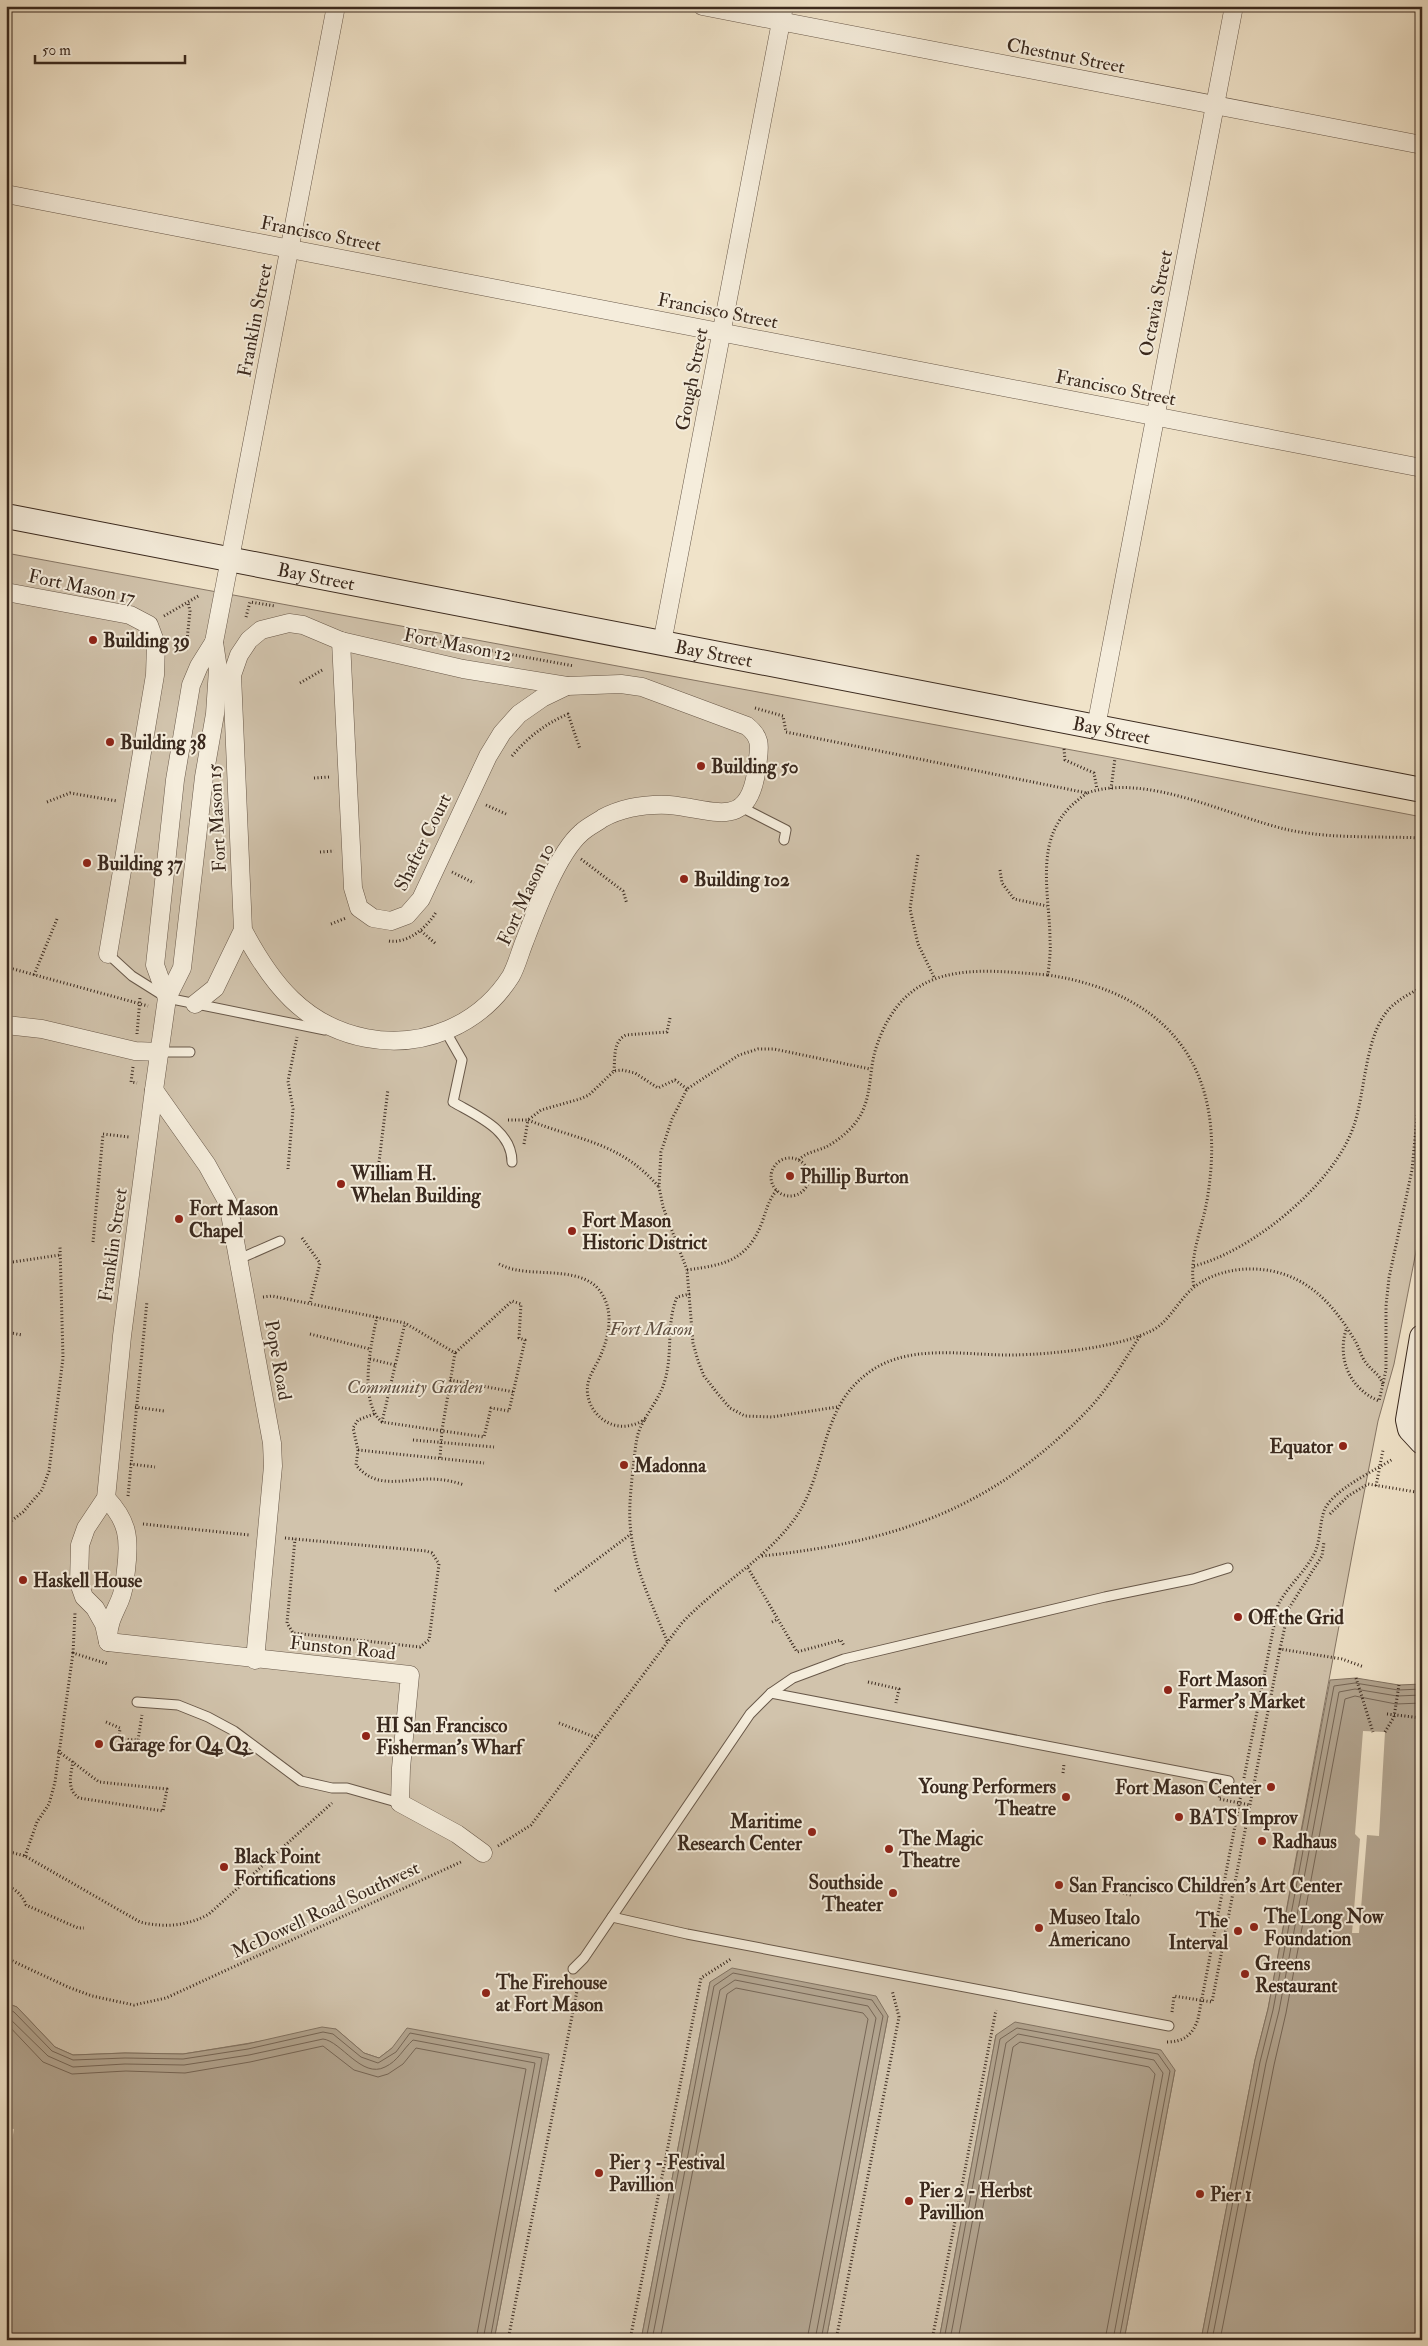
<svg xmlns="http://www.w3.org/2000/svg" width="1428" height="2346" font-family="'IM FELL Double Pica',serif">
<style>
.green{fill:#d1c3ac;stroke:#867665}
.water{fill:#b2a48f;stroke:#827362}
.pier{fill:#f0e3c9}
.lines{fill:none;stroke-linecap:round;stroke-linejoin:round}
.shore{stroke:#766656;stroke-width:1}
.service-casing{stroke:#685849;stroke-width:11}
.minor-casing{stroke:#685849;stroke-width:19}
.secondary-casing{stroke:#3a291e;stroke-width:26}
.path{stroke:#3a291e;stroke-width:3;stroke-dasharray:1 2.5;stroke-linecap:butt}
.service{stroke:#f5eddc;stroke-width:9}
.minor{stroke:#f5eddc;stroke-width:18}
.secondary{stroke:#f5eddc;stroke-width:24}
.poi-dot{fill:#8f2418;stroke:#f5eddc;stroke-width:2}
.labels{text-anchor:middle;stroke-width:4;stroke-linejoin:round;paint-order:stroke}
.street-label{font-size:19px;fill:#3a291e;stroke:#f5eddc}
.poi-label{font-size:19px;font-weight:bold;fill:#3a291e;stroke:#f5eddc;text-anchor:start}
.park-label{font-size:19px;font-style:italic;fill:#605042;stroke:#f5eddc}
</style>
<rect width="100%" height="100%" fill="#f0e3c9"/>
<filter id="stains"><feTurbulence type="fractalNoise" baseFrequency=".004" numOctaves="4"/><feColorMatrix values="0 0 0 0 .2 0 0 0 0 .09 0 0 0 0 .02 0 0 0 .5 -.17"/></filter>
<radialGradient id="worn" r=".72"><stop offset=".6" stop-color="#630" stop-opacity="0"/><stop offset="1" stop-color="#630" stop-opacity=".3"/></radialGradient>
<polygon class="green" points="6,553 1115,758 1422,817 1422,1221 1394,1364 1378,1421 1354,1545 1268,2009 1255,2060 1201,2340 1124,2340 1175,2070 996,2035 939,2340 826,2340 888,2016 710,1982 641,2340 494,2340 549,2054 392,2048 379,2058 364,2053 336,2029 183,2054 125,2053 73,2055 55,2047 17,2007 6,2003"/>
<g class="water">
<polygon points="1356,1678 1399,1685 1422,1684 1422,2340 1201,2340 1255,2060 1268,2009 1330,1680"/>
<polygon points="732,1968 876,1996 888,2016 826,2340 641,2340 710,1982"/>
<polygon points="6,2003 17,2007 55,2047 73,2055 125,2053 183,2054 247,2044 322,2027 336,2029 364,2053 379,2058 392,2048 407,2028 549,2054 494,2340 6,2340"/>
<polygon points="1015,2022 1161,2050 1175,2070 1124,2340 939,2340 996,2035"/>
</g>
<g class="pier">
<polygon points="1363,1731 1385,1732 1379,1836 1367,1835 1359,1933 1352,1933 1360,1839 1355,1834"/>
<polygon points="6,2128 14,2129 6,2174"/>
</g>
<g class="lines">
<g class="shore">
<polyline points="6,2008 14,2012 52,2051 73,2060 125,2058 183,2059 248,2049 323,2032 333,2034 361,2057 378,2063 396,2052 410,2033 542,2058 490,2340"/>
<path d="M6,2015l42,41 25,11 52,-3 59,1 65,-10 74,-16c18,2 39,40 62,28 13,-6 18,-18 28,-27l122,23 -52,277"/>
<polyline points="6,2023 43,2062 72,2074 126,2071 185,2073 250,2062 323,2046 354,2070 378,2077 388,2074 403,2064 416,2048 526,2069 476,2340"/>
<polyline points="646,2340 714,1986 733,1973 872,2000 883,2016 821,2340"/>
<polyline points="652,2340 720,1990 735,1980 868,2006 876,2018 815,2340"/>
<polyline points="660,2340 727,1994 736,1988 863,2013 868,2019 807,2340"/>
<polyline points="944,2340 1000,2039 1017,2028 1158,2054 1170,2071 1119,2340"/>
<polyline points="950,2340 1006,2043 1018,2034 1154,2060 1163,2073 1113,2340"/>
<polyline points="958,2340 1013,2047 1020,2042 1149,2067 1155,2074 1105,2340"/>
<polyline points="1206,2340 1260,2062 1273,2010 1334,1686 1355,1683 1398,1690 1422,1689"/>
<polyline points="1212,2340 1266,2063 1279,2011 1339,1692 1355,1689 1397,1696 1422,1695"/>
<polyline points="1220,2340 1274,2065 1286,2013 1345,1699 1355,1696 1396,1704 1422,1703"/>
</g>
<defs>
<g id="service">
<polyline points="741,807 786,830 784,840"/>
<polyline points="108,954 132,976 167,998 325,1030"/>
<path d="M446,1032l16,28 -9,42c24,14 59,28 59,60"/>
<polyline points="160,1052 190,1052"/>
<polyline points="239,1259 280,1241"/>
<polyline points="771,1693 1229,1781"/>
<polyline points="137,1702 178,1705 208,1717 234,1731 301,1781 332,1788 347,1788 400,1803"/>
<polyline points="612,1917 687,1934 1169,2026"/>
<polyline points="573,1969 584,1958 750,1714 771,1693 793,1678 844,1659 1105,1597 1193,1579 1228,1568"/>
</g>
<g id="minor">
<polyline points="702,6 1422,145"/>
<polyline points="6,194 1422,468"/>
<polyline points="6,592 130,615 149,625 156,644 155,675 108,954"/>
<polyline points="341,641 353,888 359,908 373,918 391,921 407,915 421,899 488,756 502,733 519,714 542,698 567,686"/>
<polyline points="662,643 784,6"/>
<polyline points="1096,727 1234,6"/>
<polyline points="167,998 155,965 175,780 191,685 199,666 214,642"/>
<path d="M195,1004l20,-16 28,-58 -11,-255 7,-20 10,-15 12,-10 28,-7 14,2 38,16 122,28 104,17 54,-2 21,3 105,39c16,13 12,22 10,41 -8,65 -42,42 -88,38 -23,-1 -45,2 -66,13 -7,5 -16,9 -22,15 -23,20 -45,78 -56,107 -5,12 -8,25 -14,36 -31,49 -88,73 -145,62 -62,-12 -95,-55 -123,-108"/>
<polyline points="6,1025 42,1029 135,1051 160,1052"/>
<polyline points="154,1090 207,1165 228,1203 272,1443 273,1466 255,1660"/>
<path d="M106,1498c22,23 24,40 20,72 -1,10 -2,21 -6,30 -6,14 -11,21 -12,37"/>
<polyline points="108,1642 104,1624 95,1608 84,1597 79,1583 80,1545 86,1528 106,1498 122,1336 154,1090 167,998 182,968 204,777 215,714 218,669 214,642 336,6"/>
<polyline points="108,1642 410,1675 401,1768 400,1803 457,1834 483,1853"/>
</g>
<g id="secondary">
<path id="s1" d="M6,516l1416,274"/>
<polyline points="1422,1337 1408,1420 1410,1429 1422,1442"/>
</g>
</defs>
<use href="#service" class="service-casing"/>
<use href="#minor" class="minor-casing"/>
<use href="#secondary" class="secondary-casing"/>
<g class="path">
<polyline points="164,616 200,595"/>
<polyline points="246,617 250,602 275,606"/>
<polyline points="416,637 574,666"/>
<polyline points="186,650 190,611 188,602"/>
<polyline points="300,683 324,669"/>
<path d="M755,708l28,8 3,16 301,61c60,-21 143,24 202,37 43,9 90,6 133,8"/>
<polyline points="1064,749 1065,760 1094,773 1097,789"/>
<path d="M512,756c16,-19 33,-32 56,-42l12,35"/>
<polyline points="314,778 330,777"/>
<polyline points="1111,789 1115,758"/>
<path d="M1087,793c-12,9 -22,17 -29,30 -20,33 -8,81 -8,117 1,12 -1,23 -2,35 124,19 179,96 160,219 -4,31 -20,62 -14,93"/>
<polyline points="47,802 70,793 117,801"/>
<polyline points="486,805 506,814"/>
<polyline points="320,852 334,851"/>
<polyline points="918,855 910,909 918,944 934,977"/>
<polyline points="581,859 623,891 627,904"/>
<polyline points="1000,870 1002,883 1014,899 1047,906"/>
<polyline points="452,872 474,883"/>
<polyline points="331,924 346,918"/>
<polyline points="421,931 436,944"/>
<path d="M389,941c18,3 38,-13 47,-29"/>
<polyline points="6,967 148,1006"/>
<polyline points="34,975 57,919"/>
<polyline points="137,1034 140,998"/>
<polyline points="133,1067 131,1082 137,1083"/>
<path d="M614,1071c1,-13 -1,-30 12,-36l41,-3 3,-14"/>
<polyline points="508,1120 528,1120 541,1110 580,1099 589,1095 614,1071 622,1070 635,1073 658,1088 675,1080 687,1089"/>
<path d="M524,1144l4,-24c52,21 92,22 131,67"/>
<circle cx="790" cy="1177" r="19"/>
<path d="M799,1160c5,-7 18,-9 27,-13 13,-7 28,-19 35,-33 11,-20 8,-45 15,-66 29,-89 97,-79 172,-73"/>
<polyline points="379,1162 388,1089"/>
<polyline points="288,1169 293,1109 288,1081 297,1037"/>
<polyline points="302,1238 320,1263 310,1303"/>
<polyline points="93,1242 103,1134 129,1137"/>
<polyline points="6,1263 60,1255"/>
<path d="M499,1264c6,3 12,5 18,6 25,5 66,-2 83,21 15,20 9,47 -1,68 -4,8 -9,16 -11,24 -5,25 19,49 44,42 5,-1 10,-4 14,-6"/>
<path d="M1194,1266c58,-15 139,-81 159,-138 13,-35 11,-93 37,-120 9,-9 21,-15 32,-21"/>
<path d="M687,1270c35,-5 59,-8 74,-45 5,-13 7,-25 16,-35"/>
<polyline points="263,1297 272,1296 405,1323 455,1353 442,1430 440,1458"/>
<path d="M377,1317c-6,27 -19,85 5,105l102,15 7,-29 18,3 16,-71 -6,-2 2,-34 -9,-3 -57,52"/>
<path d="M1346,1330c-9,29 4,59 33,71l7,-31v-64l3,-28 23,-108 10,-105"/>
<polyline points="6,1332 22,1335"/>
<polyline points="310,1334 370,1349"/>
<polyline points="370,1359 395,1365"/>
<polyline points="450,1380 514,1392"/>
<polyline points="135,1407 164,1411"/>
<polyline points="837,1407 772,1417 745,1416 730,1408 718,1394 704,1376 698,1361 693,1343 687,1270 663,1207 659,1187 661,1152 672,1119 687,1089 739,1055 758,1049 774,1049 870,1069"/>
<path d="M374,1414l-16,6 -5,8 5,22 -2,15c20,25 47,14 73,14 12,0 24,2 35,6"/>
<polyline points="382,1422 405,1323"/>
<polyline points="413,1440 494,1447"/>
<polyline points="358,1450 484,1463"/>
<polyline points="130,1464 155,1467"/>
<polyline points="1376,1486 1383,1450"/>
<polyline points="128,1496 147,1301"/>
<polyline points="1330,1514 1348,1496 1368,1484 1422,1493"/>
<polyline points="143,1524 249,1535"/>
<polyline points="6,1525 23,1512 42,1490 49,1471 63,1358 60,1247"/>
<polyline points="285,1538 295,1539 426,1551 432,1553 439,1564 429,1640 420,1647 293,1633 287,1623 295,1539"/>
<path d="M762,1556c132,-14 228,-46 323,-143 22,-22 38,-51 55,-77"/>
<polyline points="748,1568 797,1652 841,1640 844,1646"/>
<polyline points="555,1591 631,1534"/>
<polyline points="772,1622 778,1619"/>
<path d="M667,1641c-14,-35 -32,-70 -36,-108 -3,-22 0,-43 2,-65 2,-12 2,-26 6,-37 7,-18 21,-32 26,-51 8,-27 1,-57 12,-83l13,-3"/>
<polyline points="1280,1649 1289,1608 1322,1556 1324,1542"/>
<polyline points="73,1653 75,1613"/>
<polyline points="1356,1678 1373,1732"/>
<polyline points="868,1682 899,1689 896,1703"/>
<polyline points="1387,1714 1422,1718"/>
<polyline points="106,1722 120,1728 119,1739 138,1740 142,1715"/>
<polyline points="559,1723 597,1738"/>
<polyline points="1385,1732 1394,1717 1399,1685"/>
<path d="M58,1751l41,31 68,7 -4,22 -84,-13c-13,-9 -8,-23 -6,-37"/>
<polyline points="1063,1773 1064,1764"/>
<path d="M1244,1778l34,-173c9,-18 26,-32 35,-49 8,-14 6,-30 11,-45 8,-21 50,-40 69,-52"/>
<polyline points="1220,1793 1219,1799 1250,1805"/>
<path d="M498,1846l33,-21 150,-201c36,-39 84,-63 115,-107 30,-44 24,-105 67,-140 42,-36 101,-21 152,-22 38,-1 101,-7 136,-24 15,-7 24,-24 35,-36 20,-23 56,-30 86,-24 39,8 63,36 82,68 4,6 6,14 10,21 6,10 15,13 19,24"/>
<path d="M6,1851l19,5 115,66c24,6 48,4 69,-8l123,-111"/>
<polyline points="25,1856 37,1822 49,1804 55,1782 73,1653 108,1664"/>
<path d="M6,1886c8,1 18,11 20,19l52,23h6"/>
<polyline points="1106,1889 1131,1895"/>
<polyline points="6,1958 68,1987 92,1996 134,2005 166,1998 463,1861"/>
<polyline points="1172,2012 1174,1996 1212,2002 1280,1649 1342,1659 1364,1667"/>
<path d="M1167,2042c16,0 26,-7 31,-23l44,-230"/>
<polyline points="1420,2191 1422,2182"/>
<polyline points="508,2340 577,1991 575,1982"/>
<polyline points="630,2340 701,1978 731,1959"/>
<polyline points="836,2340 899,2017 892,1990"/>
<polyline points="932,2340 996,2010"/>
</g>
<use href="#service" class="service"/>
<use href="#minor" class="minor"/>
<use href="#secondary" class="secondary"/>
</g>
<g class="poi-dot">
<circle cx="93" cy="640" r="5"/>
<circle cx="110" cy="742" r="5"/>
<circle cx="701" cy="766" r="5"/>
<circle cx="87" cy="863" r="5"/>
<circle cx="684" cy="879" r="5"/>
<circle cx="790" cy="1176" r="5"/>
<circle cx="341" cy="1184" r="5"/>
<circle cx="179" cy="1219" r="5"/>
<circle cx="572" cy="1231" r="5"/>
<circle cx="1343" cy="1446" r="5"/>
<circle cx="624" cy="1465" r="5"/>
<circle cx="23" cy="1580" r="5"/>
<circle cx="1238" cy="1617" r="5"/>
<circle cx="1168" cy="1690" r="5"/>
<circle cx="366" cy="1736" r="5"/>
<circle cx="99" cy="1744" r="5"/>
<circle cx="1271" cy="1787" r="5"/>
<circle cx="1066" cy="1797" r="5"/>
<circle cx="1179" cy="1817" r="5"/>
<circle cx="812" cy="1832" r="5"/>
<circle cx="1262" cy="1841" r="5"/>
<circle cx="889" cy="1849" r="5"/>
<circle cx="224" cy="1867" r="5"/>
<circle cx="1059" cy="1885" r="5"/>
<circle cx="893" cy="1893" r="5"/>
<circle cx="1254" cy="1927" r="5"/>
<circle cx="1039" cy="1928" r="5"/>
<circle cx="1238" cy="1931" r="5"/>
<circle cx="1245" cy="1974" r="5"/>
<circle cx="486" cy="1993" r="5"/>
<circle cx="599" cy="2173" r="5"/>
<circle cx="1200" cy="2194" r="5"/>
<circle cx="909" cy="2201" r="5"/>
</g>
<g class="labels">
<g class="street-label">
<text transform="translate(1066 55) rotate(11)" y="7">Chestnut Street</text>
<text transform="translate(321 233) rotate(11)" y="7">Francisco Street</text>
<text transform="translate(1155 303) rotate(-79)" y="7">Octavia Street</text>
<text transform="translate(718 310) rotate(11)" y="7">Francisco Street</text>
<text transform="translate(254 320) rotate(-79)" y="7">Franklin Street</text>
<text transform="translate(691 379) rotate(-79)" y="7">Gough Street</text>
<text transform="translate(1116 387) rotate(11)" y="7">Francisco Street</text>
<text dy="7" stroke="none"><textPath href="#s1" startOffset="316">Bay Street</textPath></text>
<text transform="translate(82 586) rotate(12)" y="7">Fort Mason 17</text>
<text transform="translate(458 644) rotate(11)" y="7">Fort Mason 12</text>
<text dy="7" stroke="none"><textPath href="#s1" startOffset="721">Bay Street</textPath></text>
<text dy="7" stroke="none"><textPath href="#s1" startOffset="1126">Bay Street</textPath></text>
<text transform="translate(216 818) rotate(-93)" y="7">Fort Mason 15</text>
<text transform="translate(422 842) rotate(-64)" y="7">Shafter Court</text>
<text transform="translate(525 894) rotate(-65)" y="7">Fort Mason 10</text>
<text transform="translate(112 1245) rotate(-82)" y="7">Franklin Street</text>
<text transform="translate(279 1360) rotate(80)" y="7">Pope Road</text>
<text transform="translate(343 1647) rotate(6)" y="7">Funston Road</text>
<text transform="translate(325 1909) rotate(-25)" y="7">McDowell Road Southwest</text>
</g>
<g class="poi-label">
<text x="103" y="647">Building 39</text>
<text x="120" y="749">Building 38</text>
<text x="711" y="773">Building 50</text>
<text x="97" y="870">Building 37</text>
<text x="694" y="886">Building 102</text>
<text x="351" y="1180">William H.<tspan x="351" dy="22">Whelan Building</tspan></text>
<text x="800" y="1183">Phillip Burton</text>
<text x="189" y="1215">Fort Mason<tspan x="189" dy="22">Chapel</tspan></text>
<text x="582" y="1227">Fort Mason<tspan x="582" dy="22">Historic District</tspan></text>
<text x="1333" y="1453" text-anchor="end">Equator</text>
<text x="634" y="1472">Madonna</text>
<text x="33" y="1587">Haskell House</text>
<text x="1248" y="1624">Off the Grid</text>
<text x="1178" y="1686">Fort Mason<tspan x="1178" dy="22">Farmer's Market</tspan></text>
<text x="376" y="1732">HI San Francisco<tspan x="376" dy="22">Fisherman's Wharf</tspan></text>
<text x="109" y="1751">Garage for Q4 Q3</text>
<text x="1056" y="1793" text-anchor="end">Young Performers<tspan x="1056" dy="22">Theatre</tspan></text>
<text x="1261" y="1794" text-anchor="end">Fort Mason Center</text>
<text x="1189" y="1824">BATS Improv</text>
<text x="802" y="1828" text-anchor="end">Maritime<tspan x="802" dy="22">Research Center</tspan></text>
<text x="899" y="1845">The Magic<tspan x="899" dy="22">Theatre</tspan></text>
<text x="1272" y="1848">Radhaus</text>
<text x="234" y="1863">Black Point<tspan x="234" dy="22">Fortifications</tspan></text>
<text x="883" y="1889" text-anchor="end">Southside<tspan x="883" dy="22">Theater</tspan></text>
<text x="1069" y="1892">San Francisco Children's Art Center</text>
<text x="1264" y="1923">The Long Now<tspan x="1264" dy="22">Foundation</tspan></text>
<text x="1049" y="1924">Museo Italo<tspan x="1049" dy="22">Americano</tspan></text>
<text x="1228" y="1927" text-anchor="end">The<tspan x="1228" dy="22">Interval</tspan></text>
<text x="1255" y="1970">Greens<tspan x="1255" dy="22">Restaurant</tspan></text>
<text x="496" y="1989">The Firehouse<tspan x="496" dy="22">at Fort Mason</tspan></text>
<text x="609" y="2169">Pier 3 - Festival<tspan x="609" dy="22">Pavillion</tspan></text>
<text x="919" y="2197">Pier 2 - Herbst<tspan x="919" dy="22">Pavillion</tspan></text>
<text x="1210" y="2201">Pier 1</text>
</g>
<g class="park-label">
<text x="651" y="1335">Fort Mason</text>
<text x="415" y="1393">Community Garden</text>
</g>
</g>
<rect width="1428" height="2346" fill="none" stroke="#f0e3c9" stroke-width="25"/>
<rect x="8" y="8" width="1413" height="2331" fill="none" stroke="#3a291e" stroke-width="2.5"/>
<rect x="12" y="12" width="1403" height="2321" fill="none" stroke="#3a291e"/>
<path d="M35 55v8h150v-8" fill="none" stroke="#3a291e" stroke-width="2.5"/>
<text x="42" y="55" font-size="15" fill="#3a291e" stroke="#f5eddc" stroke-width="4" paint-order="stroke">50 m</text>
<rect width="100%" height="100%" filter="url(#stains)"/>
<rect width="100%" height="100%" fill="url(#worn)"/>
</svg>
